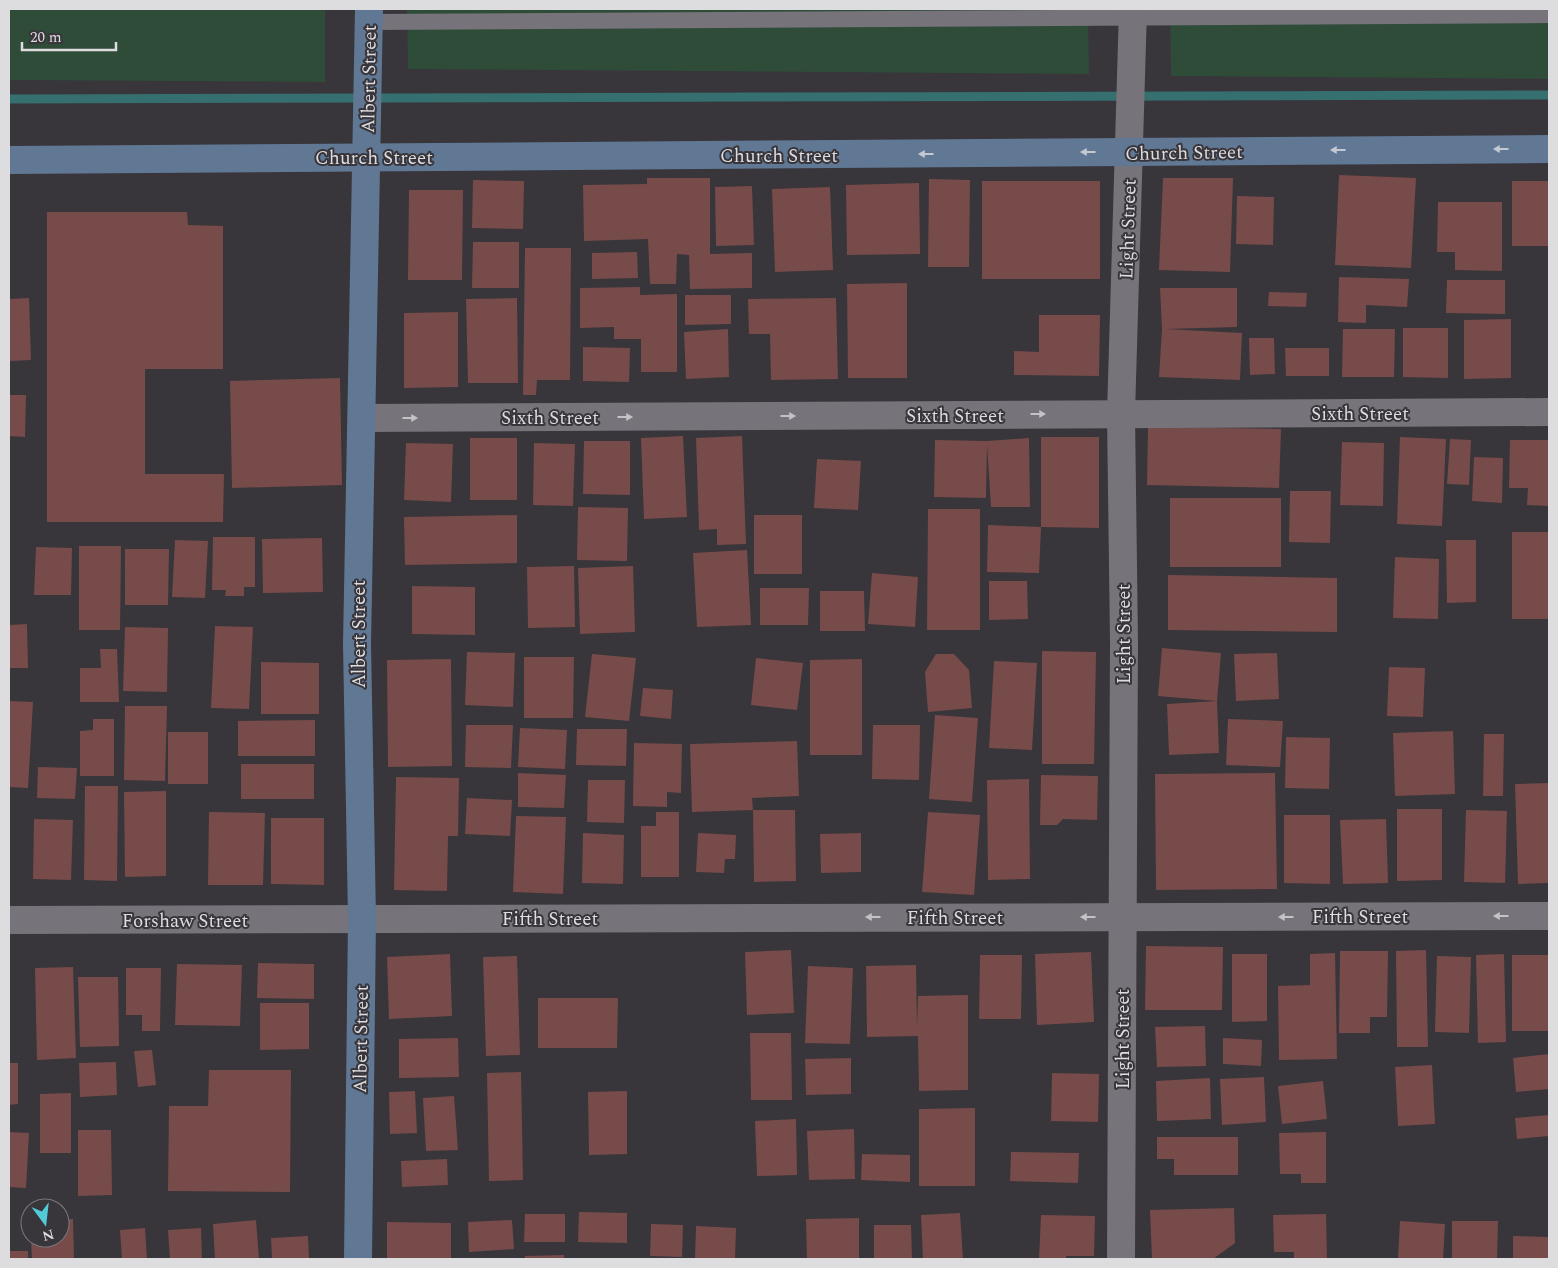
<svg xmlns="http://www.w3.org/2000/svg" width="1558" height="1268" font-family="Spectral,serif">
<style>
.green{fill:#2f4c39}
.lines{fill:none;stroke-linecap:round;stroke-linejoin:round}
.stream{stroke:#366f70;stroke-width:9}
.building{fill:#774b49}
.lane{stroke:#76737a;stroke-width:16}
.street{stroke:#76737a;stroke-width:28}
.secondary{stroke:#607894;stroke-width:28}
.oneway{fill:#c4c8d0}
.oneway2{fill:#c3c2c6}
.labels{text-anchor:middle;stroke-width:4;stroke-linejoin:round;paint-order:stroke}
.street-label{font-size:19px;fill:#dddcdf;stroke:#38353b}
</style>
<rect width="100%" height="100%" fill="#38353b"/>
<g class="green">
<polygon points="9,9 325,9 325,82 9,80"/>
<polygon points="407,9 1088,9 1089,74 408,69"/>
<polygon points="1170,9 1549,9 1549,79 1171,76"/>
</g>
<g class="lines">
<polyline class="stream" points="9,99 1549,95"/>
</g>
<g class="building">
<polygon points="1339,175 1416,178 1411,268 1335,265"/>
<polygon points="647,178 710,178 710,254 752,253 752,288 690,289 689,255 677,254 676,284 650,284 648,239 584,241 583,185 647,184"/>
<polygon points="1163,178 1233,178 1230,272 1159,270"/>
<polygon points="929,179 970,180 969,267 928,267"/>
<polygon points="473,180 524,181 523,229 472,228"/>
<rect x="982" y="181" width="118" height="98"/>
<rect x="1512" y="181" width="37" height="65"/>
<polygon points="919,183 920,254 847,255 846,185"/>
<polygon points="752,186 754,245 716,246 715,187"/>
<polygon points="830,187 833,270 775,272 772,189"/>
<polygon points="409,190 463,190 462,280 408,280"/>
<polygon points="1237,196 1274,197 1273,245 1236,244"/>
<polygon points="1438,202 1502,202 1502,271 1455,270 1455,252 1437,252"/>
<polygon points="47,212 187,212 188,225 223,226 223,369 145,369 145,474 224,474 223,522 47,522"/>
<polygon points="473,242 519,242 519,288 472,288"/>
<polygon points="525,248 571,248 570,380 537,380 536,395 523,395"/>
<polygon points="637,252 638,278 592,279 592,253"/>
<polygon points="1339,277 1409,279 1407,307 1366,305 1366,323 1338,322"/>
<polygon points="1447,280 1505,280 1505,314 1446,313"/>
<polygon points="907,283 907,378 848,378 847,284"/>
<polygon points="640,287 640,295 677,294 677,372 641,372 641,339 614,339 614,327 580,328 580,288"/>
<polygon points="1160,288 1237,288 1237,327 1166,329 1242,333 1240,380 1159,377 1162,329"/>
<polygon points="1269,292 1307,293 1306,307 1268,306"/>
<polygon points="685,295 731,295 731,324 685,325"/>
<polygon points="29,298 31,360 9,361 9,299"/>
<polygon points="517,298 518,383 468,383 466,299"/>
<polygon points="836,298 838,379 771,380 770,334 749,334 748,299"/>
<polygon points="458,312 458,387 404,388 404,313"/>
<polygon points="1039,315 1100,315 1099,376 1014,375 1014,351 1039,352"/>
<polygon points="1511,319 1511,378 1464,379 1464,320"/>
<polygon points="1403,328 1448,328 1448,378 1403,377"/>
<polygon points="728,329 729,377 686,379 684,332"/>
<polygon points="1343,329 1395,329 1394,377 1342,377"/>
<polygon points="1249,338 1274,338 1275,374 1250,375"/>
<polygon points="583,347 630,348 629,382 583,381"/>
<polygon points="1285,348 1329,348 1329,376 1286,376"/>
<polygon points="340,378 342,485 232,488 230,381"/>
<polygon points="9,395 26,395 25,437 9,436"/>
<polygon points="1148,427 1281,429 1279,488 1147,485"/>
<polygon points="683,436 687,517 644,519 641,438"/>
<polygon points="742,436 746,544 717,545 717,529 699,530 696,438"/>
<polygon points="1041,437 1099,437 1099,528 1041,527 1039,573 987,572 988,525 1041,527"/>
<polygon points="1400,437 1446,439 1442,526 1397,524"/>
<rect x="470" y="438" width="47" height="62"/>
<polygon points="1029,438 1030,507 991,507 987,445 986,498 934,497 935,440 987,441"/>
<polygon points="1450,439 1471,440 1469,485 1447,484"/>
<polygon points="1510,440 1549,440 1549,506 1527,505 1528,488 1509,488"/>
<polygon points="584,441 630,441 630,495 583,494"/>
<polygon points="1342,442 1384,443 1383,506 1340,505"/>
<polygon points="406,443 453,444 451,502 404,500"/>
<polygon points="534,443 575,444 573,506 533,505"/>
<polygon points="1474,457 1503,458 1502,503 1472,501"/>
<polygon points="817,459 861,461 858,510 814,508"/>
<polygon points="1290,491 1331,491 1330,543 1289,542"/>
<rect x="1170" y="498" width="111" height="69"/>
<polygon points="578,507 628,508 627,561 577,560"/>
<polygon points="928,509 980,509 980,630 927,630"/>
<polygon points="517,515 517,563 405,565 404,517"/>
<rect x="754" y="515" width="48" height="59"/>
<rect x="1512" y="532" width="37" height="87"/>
<polygon points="213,537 255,537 255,587 244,587 244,596 225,596 226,590 212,590"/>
<polygon points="322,538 323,592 263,593 262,539"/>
<polygon points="175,540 208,541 205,598 172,597"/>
<polygon points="1446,540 1476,540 1476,602 1447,603"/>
<polygon points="79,546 121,546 120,630 79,630"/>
<polygon points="36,547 72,548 71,595 34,595"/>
<polygon points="125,549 169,549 168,605 125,605"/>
<polygon points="747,550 751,625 697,627 693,553"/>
<polygon points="1395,557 1439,559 1438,619 1393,618"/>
<polygon points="574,566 575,627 528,628 527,567"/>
<polygon points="633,566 635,632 580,634 578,568"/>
<polygon points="872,573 918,577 915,627 868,624"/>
<polygon points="1168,575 1337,578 1337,632 1168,630"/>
<polygon points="989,581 1027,581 1028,619 989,620"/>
<polygon points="412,586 475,587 475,635 412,634"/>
<polygon points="760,588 809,588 808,625 760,625"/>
<polygon points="820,591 864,591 865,631 820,631"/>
<polygon points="27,624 28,668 9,668 9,625"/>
<polygon points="215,626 253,627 249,709 211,708"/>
<polygon points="125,627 168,628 167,692 123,691"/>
<polygon points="1162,648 1221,653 1217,701 1219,753 1169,755 1167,704 1217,701 1158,696"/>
<polygon points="100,649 117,649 119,702 80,702 80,668 101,668"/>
<polygon points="1042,651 1096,652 1094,764 1042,764"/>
<polygon points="467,652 515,653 513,707 465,705"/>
<polygon points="1277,653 1279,699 1236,701 1234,654"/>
<polygon points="592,654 636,658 629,721 585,717"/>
<polygon points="936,654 954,654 969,670 972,708 928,712 925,672"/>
<polygon points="524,657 574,657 573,718 524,718"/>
<polygon points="756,658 803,663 797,710 751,705"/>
<polygon points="451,659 452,766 388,767 387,660"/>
<polygon points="862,659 862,755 810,755 810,660"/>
<polygon points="994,661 1037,663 1032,750 989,748"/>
<polygon points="261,662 319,663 319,714 261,714"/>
<polygon points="1389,667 1425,668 1423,717 1387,716"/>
<polygon points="643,688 673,690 671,719 640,716"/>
<polygon points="9,701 33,702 28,788 9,787"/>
<polygon points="125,706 167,706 165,781 124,780"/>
<polygon points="935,715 978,718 972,802 929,799"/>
<polygon points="93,719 114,719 114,776 80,776 80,731 93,730"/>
<polygon points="1228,719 1283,721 1280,767 1226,765"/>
<polygon points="315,720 315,756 238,756 238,721"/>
<polygon points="466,725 513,725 511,768 465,767"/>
<polygon points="873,725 920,725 919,780 872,779"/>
<polygon points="520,728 567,730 565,769 518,767"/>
<polygon points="577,729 627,729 626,766 576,765"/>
<polygon points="1453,731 1455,794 1395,796 1393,733"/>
<rect x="168" y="732" width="40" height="52"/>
<polygon points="1484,734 1504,734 1503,796 1483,796"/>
<polygon points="1286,737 1330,738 1329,789 1285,788"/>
<polygon points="797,741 799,796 752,798 753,810 692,812 690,744"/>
<polygon points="634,743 682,744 681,793 667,792 667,807 633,806"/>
<rect x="241" y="764" width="73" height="35"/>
<polygon points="38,767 77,768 75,799 37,798"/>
<polygon points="518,773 566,775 564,808 518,807"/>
<polygon points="1275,773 1277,889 1156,890 1155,774"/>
<polygon points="1041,775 1098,776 1097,820 1063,819 1057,825 1040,825"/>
<polygon points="396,777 459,778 458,836 448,836 447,891 394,890"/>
<polygon points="1029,779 1030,879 988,880 987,780"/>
<polygon points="588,780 625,780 624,823 587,822"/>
<polygon points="1549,783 1549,883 1518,884 1515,784"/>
<polygon points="85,786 118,786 117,881 84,880"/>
<polygon points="166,791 166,876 125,877 124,792"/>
<polygon points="467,798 512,800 510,836 465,834"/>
<polygon points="1397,809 1442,809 1442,880 1397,881"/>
<polygon points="753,810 795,810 796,881 754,882"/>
<polygon points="1466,810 1507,811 1505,883 1464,882"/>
<polygon points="209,812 265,813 263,885 208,885"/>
<polygon points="656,812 679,812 679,877 641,877 641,826 656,826"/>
<polygon points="928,812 980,815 974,895 922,892"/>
<polygon points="1284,815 1330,815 1330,884 1284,883"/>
<polygon points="516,816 566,817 563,894 513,892"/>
<polygon points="271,818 324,818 324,885 271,884"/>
<polygon points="34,819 73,820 71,880 33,879"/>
<polygon points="1386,819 1388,883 1343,884 1340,820"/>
<polygon points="583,833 624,835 623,884 582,883"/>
<polygon points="698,833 736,835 735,859 725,859 724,873 696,872"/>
<polygon points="861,833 861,872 821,873 820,834"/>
<polygon points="1146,946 1223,947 1222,1010 1145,1010"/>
<polygon points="791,950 794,1013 747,1015 745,952"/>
<polygon points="1426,950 1428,1047 1397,1047 1396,951"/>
<polygon points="1340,951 1388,951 1387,1017 1370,1017 1370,1033 1339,1033"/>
<polygon points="1091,952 1094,1022 1037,1025 1035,954"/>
<polygon points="1335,953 1337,1059 1279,1060 1278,986 1310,985 1310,954"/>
<polygon points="450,954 452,1016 389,1019 387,957"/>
<polygon points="1232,954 1267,954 1267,1021 1232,1022"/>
<polygon points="1504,954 1506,1042 1478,1043 1476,955"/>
<polygon points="980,955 1022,955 1021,1019 979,1019"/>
<rect x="1512" y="955" width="37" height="76"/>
<polygon points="517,956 520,1055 486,1056 483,957"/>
<polygon points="1437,956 1471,957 1469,1033 1435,1032"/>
<polygon points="258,963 314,964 314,999 257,998"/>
<polygon points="177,964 242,965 240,1026 175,1025"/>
<polygon points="916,965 917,1027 918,996 968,995 968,1090 919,1091 918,1036 867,1037 866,966"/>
<polygon points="808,966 853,968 850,1044 805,1043"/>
<polygon points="73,967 76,1058 37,1060 35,968"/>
<polygon points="126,968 161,968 160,1031 142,1031 142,1015 126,1015"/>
<polygon points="78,977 118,977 119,1046 80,1047"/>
<polygon points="538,998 618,998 617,1048 538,1048"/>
<polygon points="260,1003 309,1003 309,1049 260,1050"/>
<polygon points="1205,1026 1206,1066 1157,1067 1155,1027"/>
<polygon points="750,1033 791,1033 792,1100 751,1100"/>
<polygon points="458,1038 459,1077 399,1078 399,1039"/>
<polygon points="1223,1038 1262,1040 1261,1066 1223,1064"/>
<polygon points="152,1050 156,1085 138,1087 134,1051"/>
<polygon points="1549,1054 1549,1089 1516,1092 1513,1058"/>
<polygon points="851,1058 851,1094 806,1095 805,1059"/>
<polygon points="116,1062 117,1095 80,1097 79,1063"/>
<polygon points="9,1063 18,1063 18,1104 9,1105"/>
<polygon points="1432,1065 1435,1124 1398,1126 1395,1067"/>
<polygon points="209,1070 291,1070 290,1192 168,1191 169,1106 208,1106"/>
<polygon points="521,1072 523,1180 489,1181 487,1073"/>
<polygon points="1052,1073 1099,1074 1098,1122 1051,1121"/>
<polygon points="1264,1077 1266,1122 1222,1125 1220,1079"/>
<polygon points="1210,1078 1211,1119 1157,1121 1156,1081"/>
<polygon points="1323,1081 1327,1119 1282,1124 1278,1086"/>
<polygon points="415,1091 417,1133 390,1134 389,1092"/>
<polygon points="627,1091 627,1154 589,1155 588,1092"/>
<polygon points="71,1093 71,1153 40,1153 40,1094"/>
<polygon points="454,1096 458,1150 426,1151 423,1098"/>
<polygon points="975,1108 975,1186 919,1186 919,1109"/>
<polygon points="1549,1115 1549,1136 1517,1139 1515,1118"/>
<polygon points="796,1119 797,1175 757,1176 755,1121"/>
<polygon points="854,1129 855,1179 809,1180 807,1131"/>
<polygon points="78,1130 111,1130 112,1195 78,1196"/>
<polygon points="9,1132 29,1133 26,1188 9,1187"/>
<polygon points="1326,1132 1326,1183 1301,1183 1301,1174 1280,1174 1279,1133"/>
<polygon points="1157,1137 1238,1137 1238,1175 1174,1175 1174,1159 1157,1159"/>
<polygon points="1011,1152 1079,1153 1078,1183 1010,1181"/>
<polygon points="862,1154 910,1155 910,1182 861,1180"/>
<polygon points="447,1159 448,1185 402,1187 401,1161"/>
<polygon points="1234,1208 1235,1243 1213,1259 1152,1259 1150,1210"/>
<polygon points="579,1212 627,1213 627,1243 578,1242"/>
<polygon points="960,1213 963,1259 923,1259 921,1215"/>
<polygon points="525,1214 565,1214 565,1242 524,1242"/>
<polygon points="1326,1214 1327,1259 1294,1259 1294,1252 1274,1252 1273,1215"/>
<polygon points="1041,1215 1095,1216 1094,1256 1066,1256 1066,1259 1039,1259"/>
<polygon points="859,1218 859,1259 807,1259 806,1219"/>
<polygon points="73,1219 74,1259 32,1259 31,1238 60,1238 60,1220"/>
<polygon points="256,1220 259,1259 215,1259 213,1224"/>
<polygon points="512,1220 514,1249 469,1252 468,1222"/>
<polygon points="1400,1221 1445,1224 1443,1259 1398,1259"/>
<polygon points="1452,1221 1498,1221 1497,1259 1452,1259"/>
<polygon points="387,1222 451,1223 451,1259 387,1259"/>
<polygon points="651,1224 683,1225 682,1257 650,1256"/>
<polygon points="874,1225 911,1225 912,1259 874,1259"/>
<polygon points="696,1226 736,1228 735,1259 695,1259"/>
<polygon points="145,1228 147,1259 122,1259 120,1230"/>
<polygon points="201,1228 202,1259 170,1259 168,1230"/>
<polygon points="308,1236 309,1259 272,1259 271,1238"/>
<polygon points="1513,1236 1549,1237 1549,1259 1513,1259"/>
<rect x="9" y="1251" width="19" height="8"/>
<polygon points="564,1255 564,1259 525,1259 525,1256"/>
</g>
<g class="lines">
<polyline class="lane" points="369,22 1549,15"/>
<g class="street">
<polyline points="362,418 1549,412"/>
<polyline points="9,920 1549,916"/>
<polyline points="1121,1259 1124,642 1121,414 1133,9"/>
</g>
<g class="secondary">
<polyline points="9,160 1549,149"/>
<polyline points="358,1259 362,919 357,644 369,9"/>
</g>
</g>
<defs><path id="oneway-solid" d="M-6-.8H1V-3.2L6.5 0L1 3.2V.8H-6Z" transform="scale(1.25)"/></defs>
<g class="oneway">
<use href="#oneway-solid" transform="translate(1501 149) rotate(180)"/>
<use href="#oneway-solid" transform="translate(1338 150) rotate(180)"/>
<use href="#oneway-solid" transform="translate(1088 152) rotate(180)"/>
<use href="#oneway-solid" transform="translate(926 154) rotate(180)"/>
</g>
<g class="oneway2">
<use href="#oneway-solid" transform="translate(1038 414)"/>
<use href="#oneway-solid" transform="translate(788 416)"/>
<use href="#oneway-solid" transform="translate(625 417)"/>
<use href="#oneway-solid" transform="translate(410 418)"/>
<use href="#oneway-solid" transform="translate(1501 916) rotate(180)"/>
<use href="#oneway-solid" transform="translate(873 917) rotate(180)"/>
<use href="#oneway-solid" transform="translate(1088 917) rotate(180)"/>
<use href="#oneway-solid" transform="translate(1286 917) rotate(180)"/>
</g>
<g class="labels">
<g class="street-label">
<text transform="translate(368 79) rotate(-89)" y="7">Albert Street</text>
<text transform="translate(1184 152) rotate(-1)" y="7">Church Street</text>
<text x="779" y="162">Church Street</text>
<text x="374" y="164">Church Street</text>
<text transform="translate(1127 229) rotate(-88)" y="7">Light Street</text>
<text x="1360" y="420">Sixth Street</text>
<text x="955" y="422">Sixth Street</text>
<text x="550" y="424">Sixth Street</text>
<text transform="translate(358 634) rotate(-90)" y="7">Albert Street</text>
<text transform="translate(1123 634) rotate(-90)" y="7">Light Street</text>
<text x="1360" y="923">Fifth Street</text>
<text x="955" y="924">Fifth Street</text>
<text x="550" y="925">Fifth Street</text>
<text x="185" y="927">Forshaw Street</text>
<text transform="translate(360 1039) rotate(-89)" y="7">Albert Street</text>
<text transform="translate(1122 1039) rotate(-90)" y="7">Light Street</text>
</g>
</g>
<rect width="1558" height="1268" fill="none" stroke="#dddcdf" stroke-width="20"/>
<g transform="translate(45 1223) rotate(165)"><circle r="24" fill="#38353b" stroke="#7a787d"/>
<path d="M0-4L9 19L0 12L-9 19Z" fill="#52cbd9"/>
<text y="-8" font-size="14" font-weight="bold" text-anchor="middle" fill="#dddcdf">N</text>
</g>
<path d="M22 42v8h94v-8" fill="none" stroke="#dddcdf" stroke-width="2.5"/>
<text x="30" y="42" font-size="15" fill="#dddcdf" stroke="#38353b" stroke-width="4" paint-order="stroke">20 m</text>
</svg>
